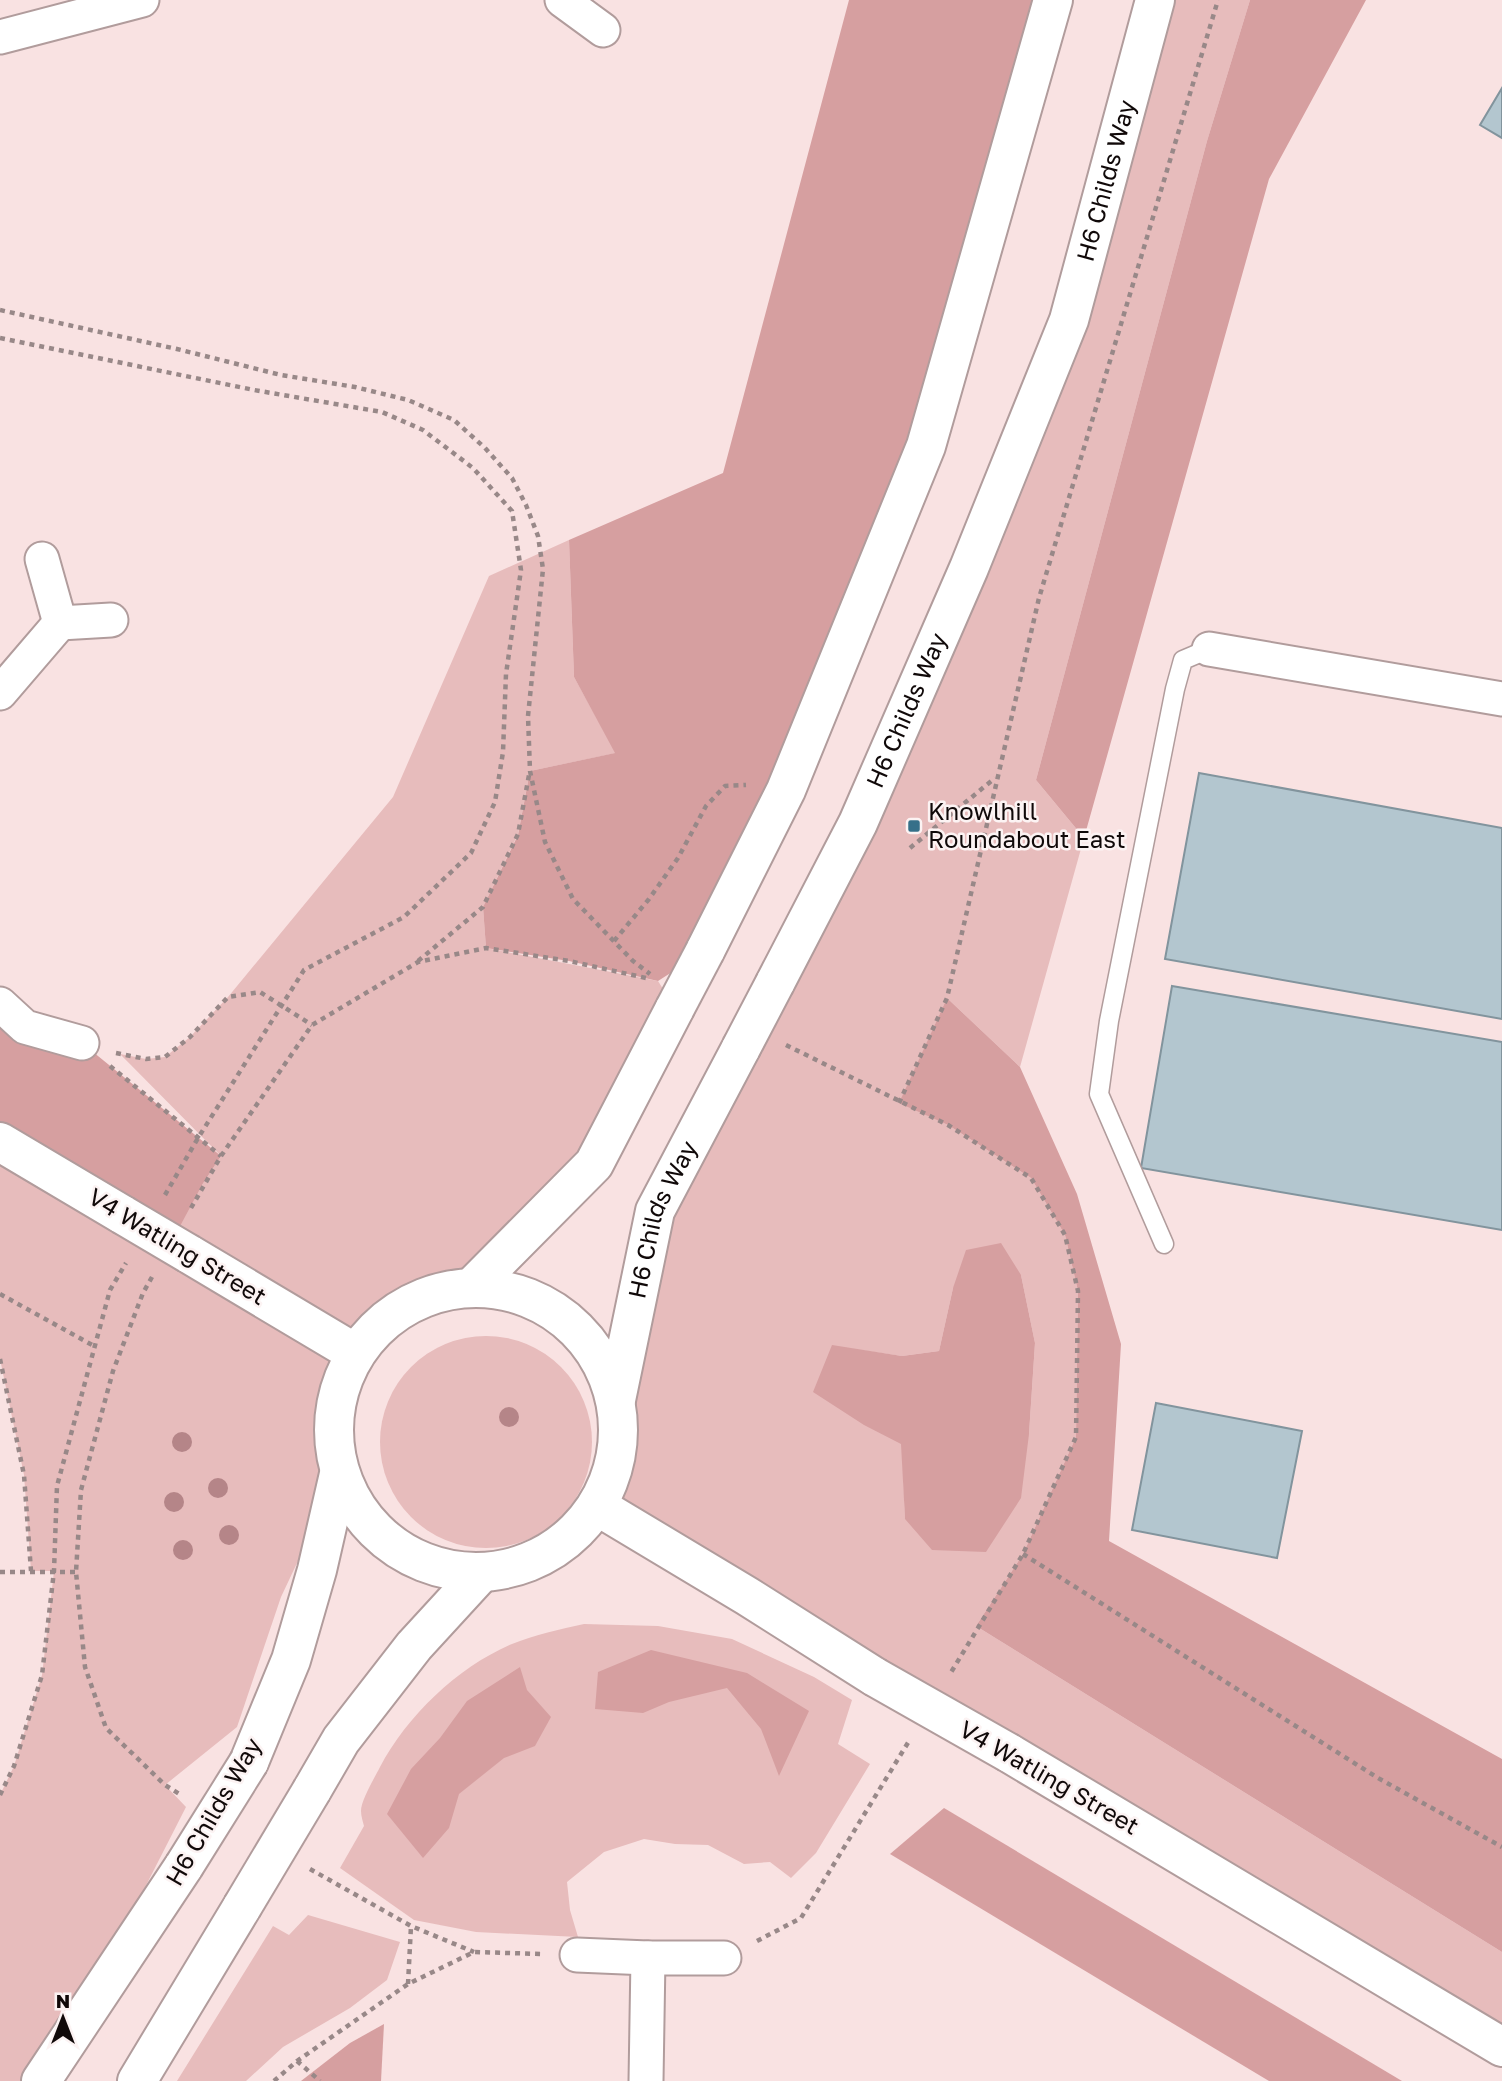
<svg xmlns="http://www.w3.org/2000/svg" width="1502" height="2081" font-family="'Golos Text',sans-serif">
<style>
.green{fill:#e7bcbc;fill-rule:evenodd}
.forest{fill:#d69fa0}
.building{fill:#b3c6cf;stroke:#82949d;stroke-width:2}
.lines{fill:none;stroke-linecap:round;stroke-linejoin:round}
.service-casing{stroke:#b19c9c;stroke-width:21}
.minor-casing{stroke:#b19c9c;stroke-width:37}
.tertiary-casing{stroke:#b19c9c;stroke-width:42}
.path{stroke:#988888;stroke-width:4.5;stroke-dasharray:5 5;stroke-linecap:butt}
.service{stroke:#fff;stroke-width:18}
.minor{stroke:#fff;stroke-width:33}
.tertiary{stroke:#fff;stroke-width:38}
.tertiary-bridge-casing{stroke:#b19c9c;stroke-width:42;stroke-linecap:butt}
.tertiary-bridge{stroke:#fff;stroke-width:38}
.tree{fill:#b58588}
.poi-dot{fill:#367089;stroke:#fcf3f3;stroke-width:2.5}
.labels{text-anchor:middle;stroke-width:5;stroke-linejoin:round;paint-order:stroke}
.street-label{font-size:24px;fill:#100909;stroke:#fcf3f3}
.poi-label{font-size:24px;fill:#100909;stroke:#fcf3f3;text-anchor:start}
</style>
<rect width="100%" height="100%" fill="#f9e2e2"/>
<g class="green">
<path d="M1152,0h98l-43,141 -171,639 48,58 -64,229 -73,-69 -47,104 48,23 83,53 34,57 13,56 -2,146 -53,117 -47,72 526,326v95l-905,-541 14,-29 7,-32 -2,-45 39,-189 69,-130 345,-762zM1021,1275l14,68 -6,91 -124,85 -3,-75 -70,-98 70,10 37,-5 14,-63z"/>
<polygon points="569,540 574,677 616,753 530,771 518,834 483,907 486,948 658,981 675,1008 594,1164 472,1287 436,1293 387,1317 355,1353 341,1381 332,1435 339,1474 281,1597 237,1727 165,1785 186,1807 58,2058 41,2081 0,2081 0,1795 14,1766 42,1675 54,1571 31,1571 24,1475 0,1359 0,1142 202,1185 221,1156 120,1054 146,1059 165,1057 190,1037 228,997 393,797 489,576"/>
<circle cx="486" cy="1442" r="106"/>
<path d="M584,1624l74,2 74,13 82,38 38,23 -14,44 32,20 -54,89 -25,25 -21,-16 -26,2 -36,-19 -33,-1 -31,-5 -40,13 -37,30 3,28 8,27 -102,-5 -62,-12 -74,-52 24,-42c-1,-4 -3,-10 -3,-15 0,-11 14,-34 19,-44 27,-51 78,-100 132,-123 23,-9 48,-15 72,-20z"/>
<polygon points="308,1915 400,1942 387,1980 350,2008 283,2047 246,2081 177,2081 273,1926 289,1935"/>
</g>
<g class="forest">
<polygon points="849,0 1053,0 926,446 705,951 658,981 569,961 486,948 483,907 518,835 530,771 615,753 574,677 569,540 723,473"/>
<polygon points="1250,0 1366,0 1269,179 1084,838 1036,780 1207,141"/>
<polygon points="947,998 1020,1067 1077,1194 1121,1344 1109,1541 1502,1759 1502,1952 976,1626 1023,1554 1076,1437 1078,1291 1065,1235 1031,1178 948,1125 899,1103"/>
<polygon points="0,1004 82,1043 221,1156 202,1185 171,1243 0,1142"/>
<polygon points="1001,1243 1021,1275 1035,1343 1029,1434 1021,1498 986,1552 932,1550 905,1519 901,1444 864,1425 813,1392 832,1345 902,1356 939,1351 953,1288 966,1250"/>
<polygon points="651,1650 747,1673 809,1711 779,1776 761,1729 727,1688 669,1702 643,1713 595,1709 598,1672"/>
<polygon points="520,1667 527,1690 551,1717 535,1746 504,1758 459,1794 449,1828 423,1858 387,1814 411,1769 440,1738 467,1701"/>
<polygon points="944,1808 1402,2081 1269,2081 890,1854"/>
<polygon points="384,2024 381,2081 301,2081 350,2043"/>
</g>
<g class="building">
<polygon points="1502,88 1502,138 1480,125"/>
<polygon points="1199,773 1502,828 1502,1019 1165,959"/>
<polygon points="1172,986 1502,1042 1502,1230 1141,1168"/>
<polygon points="1156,1403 1302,1431 1277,1558 1132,1530"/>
</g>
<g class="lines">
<defs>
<polyline id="service" points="1164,1244 1099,1094 1109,1021 1175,689 1183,660 1209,649"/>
<g id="minor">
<polyline points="562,0 603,30"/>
<polyline points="0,37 142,0"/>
<polyline points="42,559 60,623"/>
<polyline points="60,623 111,620"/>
<polyline points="1209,649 1502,699"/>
<polyline points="0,693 60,623"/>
<polyline points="0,1004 25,1027 82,1043"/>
<polyline points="577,1955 648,1958 724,1958"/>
<polyline points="646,2081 648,1958"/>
</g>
<g id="tertiary">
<polyline points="705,951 786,790 926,446 1053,0"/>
<path id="s1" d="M775,983l83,-160 111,-255 100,-248 86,-320"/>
<polyline points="0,1142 123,1215"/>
<polyline points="189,1254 355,1353"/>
<polyline points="472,1287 594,1164 675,1008"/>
<circle cx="476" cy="1430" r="142"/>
<path id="s2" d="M616,1400l39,-189 86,-163"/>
<polyline points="597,1506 747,1596 875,1677"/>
<polyline points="1009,1753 1502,2047"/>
<polyline points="249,1762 291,1660 317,1570 339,1474"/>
<polyline points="312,1790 341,1740 414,1646 481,1573"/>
<polyline points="41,2081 184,1866"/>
<polyline points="137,2081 242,1907"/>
</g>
</defs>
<use href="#service" class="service-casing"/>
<use href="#minor" class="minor-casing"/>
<use href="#tertiary" class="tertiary-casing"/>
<g class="path">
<polyline points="0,310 177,349 281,375 355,387 408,400 454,420 485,448 512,478 526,505 538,536 543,569 528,716 530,771 545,842 573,899 633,961 650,974"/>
<polyline points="0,338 254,390 382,412 423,430 473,468 512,511 521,570 506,674 503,752 495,802 471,853 404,917 304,970 198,1138 165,1195"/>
<polyline points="910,848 995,778"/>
<polyline points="614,941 649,899 678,858 706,806 725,786 746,785"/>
<polyline points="418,961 483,907 518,834 529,775"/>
<polyline points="786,1045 948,1125 1031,1178 1065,1235 1078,1291 1076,1437 1023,1554 950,1674"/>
<polyline points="116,1053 146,1059 165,1057 190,1037 228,997 260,992 312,1025"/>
<polyline points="110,1066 221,1156"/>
<polyline points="899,1103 947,998 1039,598 1218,0"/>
<polyline points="191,1208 221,1156 312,1025 418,962 486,948 569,961 646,978"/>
<polyline points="152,1277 143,1293 113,1371 81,1490 76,1572 85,1667 106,1728 165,1785 181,1795"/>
<polyline points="0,1294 94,1346"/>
<polyline points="0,1359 24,1475 31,1571"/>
<polyline points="1023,1554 1378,1778 1502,1847"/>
<polyline points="0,1572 76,1572"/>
<polyline points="0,1795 14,1766 42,1675 54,1571 57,1486 110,1290 126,1263"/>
<polyline points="310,1869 411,1926 474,1952"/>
<polyline points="757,1941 801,1918 909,1741"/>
<polyline points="408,1984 411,1926"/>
<polyline points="297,2061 320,2081"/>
<polyline points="274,2081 297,2061 408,1984 474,1952 542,1954"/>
</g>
<use href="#service" class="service"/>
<use href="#minor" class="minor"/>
<use href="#tertiary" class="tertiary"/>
<defs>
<g id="tertiary-bridge">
<polyline points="675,1008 705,951"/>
<polyline points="741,1048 775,983"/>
<polyline points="123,1215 189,1254"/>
<polyline points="875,1677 1009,1753"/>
<polyline points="184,1866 249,1762"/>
<polyline points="242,1907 312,1790"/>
</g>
</defs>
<use href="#tertiary-bridge" class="tertiary-bridge-casing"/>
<use href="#tertiary-bridge" class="tertiary-bridge"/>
</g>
<g class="tree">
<circle cx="509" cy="1417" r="10"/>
<circle cx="182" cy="1442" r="10"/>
<circle cx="218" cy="1488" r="10"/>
<circle cx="174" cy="1502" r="10"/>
<circle cx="229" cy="1535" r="10"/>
<circle cx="183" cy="1550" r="10"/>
</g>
<rect class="poi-dot" x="907" y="819" width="14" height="14" rx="3.5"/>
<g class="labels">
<g class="street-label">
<text dy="8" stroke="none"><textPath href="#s1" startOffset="870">H6 Childs Way</textPath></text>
<text dy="8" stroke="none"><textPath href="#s1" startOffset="303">H6 Childs Way</textPath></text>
<text dy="8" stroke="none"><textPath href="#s2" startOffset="187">H6 Childs Way</textPath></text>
<text transform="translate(177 1247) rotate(31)" y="8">V4 Watling Street</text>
<text transform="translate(1049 1778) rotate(30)" y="8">V4 Watling Street</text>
<text transform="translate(214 1812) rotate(-60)" y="8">H6 Childs Way</text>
</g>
<g class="poi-label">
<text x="928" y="820">Knowlhill<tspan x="928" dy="28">Roundabout East</tspan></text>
</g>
</g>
<g transform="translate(63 2018)" stroke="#fcf3f3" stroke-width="5" paint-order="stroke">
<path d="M0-5L12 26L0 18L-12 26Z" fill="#100909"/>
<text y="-10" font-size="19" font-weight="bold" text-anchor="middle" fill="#100909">N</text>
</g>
</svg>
